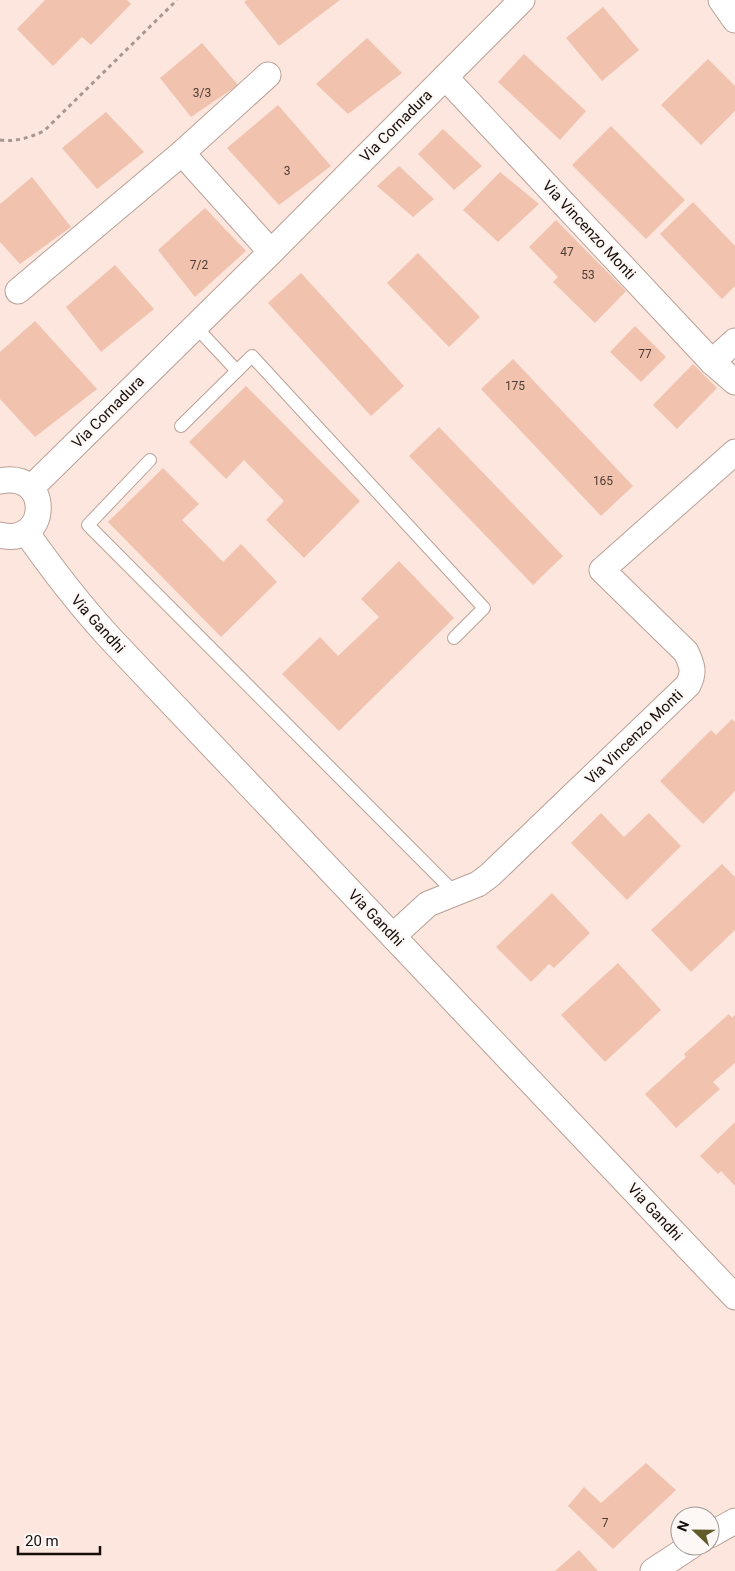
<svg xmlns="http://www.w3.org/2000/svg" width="735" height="1571" font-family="Roboto,sans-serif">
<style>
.building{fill:#f1c3af}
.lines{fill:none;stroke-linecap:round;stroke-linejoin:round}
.lane-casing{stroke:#baa096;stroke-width:14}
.street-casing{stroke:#baa096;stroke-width:27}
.path{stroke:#a89790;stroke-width:3;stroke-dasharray:4 4;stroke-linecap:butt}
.lane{stroke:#fff;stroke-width:12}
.street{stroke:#fff;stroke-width:25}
.labels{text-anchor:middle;stroke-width:4.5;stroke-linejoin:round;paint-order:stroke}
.number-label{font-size:12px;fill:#4e3b34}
.street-label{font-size:15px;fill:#170e0b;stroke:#fdf8f5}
</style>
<rect width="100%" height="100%" fill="#fce6dd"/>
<g class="building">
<polygon points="45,0 127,0 131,4 91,45 82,37 53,66 17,29"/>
<polygon points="247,0 340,0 279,46 244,2"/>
<polygon points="603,7 639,50 602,81 566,38"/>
<polygon points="367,38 402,73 348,114 316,84"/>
<polygon points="202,43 238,85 191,117 160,78"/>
<polygon points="524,54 586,111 560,140 498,82"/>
<polygon points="708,59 735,86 735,111 701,145 661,105"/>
<polygon points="278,105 331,166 279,205 227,148"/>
<polygon points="106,112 144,152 97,189 62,148"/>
<polygon points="611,126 685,200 646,239 572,165"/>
<polygon points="443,129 482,166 454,190 418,154"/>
<polygon points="399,166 434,199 413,217 377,186"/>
<polygon points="500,172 539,204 498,242 463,210"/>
<polygon points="32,177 71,227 20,264 0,242 0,204"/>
<polygon points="693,202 735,246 735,286 722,299 660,234"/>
<polygon points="205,208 246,251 195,297 158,250"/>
<polygon points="556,220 626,291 595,323 553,282 558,277 529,247"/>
<polygon points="418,253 480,317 449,347 387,283"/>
<polygon points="115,265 154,309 101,352 66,307"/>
<polygon points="301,273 404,386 371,416 268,303"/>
<polygon points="35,321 97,389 35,437 0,399 0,352"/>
<polygon points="635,326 666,357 641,382 610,352"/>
<polygon points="513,359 633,486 601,516 481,389"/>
<polygon points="693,364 717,388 677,429 653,405"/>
<polygon points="246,386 360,501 304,558 266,520 284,501 244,460 226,479 189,442"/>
<polygon points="439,427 563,556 533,585 409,456"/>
<polygon points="163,468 199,504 182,520 223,562 241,544 277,582 221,637 108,522"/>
<polygon points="399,561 454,618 339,731 282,674 320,637 338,656 379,617 361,599"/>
<polygon points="732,719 735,722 735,791 703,824 660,781 711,730 716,735"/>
<polygon points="601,813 624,837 649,813 681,846 627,900 571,843"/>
<polygon points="722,864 735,877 735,930 691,972 651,930"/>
<polygon points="552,893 590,933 554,968 549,964 531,982 496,947"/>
<polygon points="618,963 661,1010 605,1062 561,1015"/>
<polygon points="729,1014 732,1018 735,1015 735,1063 713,1082 720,1089 676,1128 645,1094 686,1057 684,1054"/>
<polygon points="735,1122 735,1186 721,1171 718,1174 700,1156"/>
<polygon points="646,1463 676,1490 613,1549 568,1506 584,1487 601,1503"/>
<polygon points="579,1550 598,1571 555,1571"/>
</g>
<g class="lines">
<defs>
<g id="lane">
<polyline points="195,326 237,371"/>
<polyline points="181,426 252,356 484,608 454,638"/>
<polyline points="150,460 88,525 455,893"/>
</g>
<g id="street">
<polyline points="721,0 735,20"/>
<polyline points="445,77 712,362 735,382"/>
<polyline points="182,153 271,252"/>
<polyline points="18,291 182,153 268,75"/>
<polyline points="712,362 735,341"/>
<path d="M0,481c53,-11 49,67 0,54"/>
<polyline points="31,488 271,252 522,0"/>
<path d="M26,532c26,37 53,72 83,105l626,660"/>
<path d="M393,936l35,-32 50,-20 12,-9 198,-190c7,-13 4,-20 -2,-33l-84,-82 133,-118"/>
<polyline points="710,1535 735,1521"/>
<polyline points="653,1571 691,1546"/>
</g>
</defs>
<use href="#lane" class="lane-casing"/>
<use href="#street" class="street-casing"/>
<path class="path" d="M0,140c17,2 28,-2 44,-9l133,-131"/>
<use href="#lane" class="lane"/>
<use href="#street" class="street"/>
</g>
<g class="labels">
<g class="number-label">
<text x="202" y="97">3/3</text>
<text x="287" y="175">3</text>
<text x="567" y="256">47</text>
<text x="199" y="269">7/2</text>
<text x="588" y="279">53</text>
<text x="645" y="358">77</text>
<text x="515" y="390">175</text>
<text x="603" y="485">165</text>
<text x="605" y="1527">7</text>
</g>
<g class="street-label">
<text transform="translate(396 126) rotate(-45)" y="5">Via Cornadura</text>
<text transform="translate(589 230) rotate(47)" y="5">Via Vincenzo Monti</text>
<text transform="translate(108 412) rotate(-45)" y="5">Via Cornadura</text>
<text transform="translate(98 624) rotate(48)" y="5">Via Gandhi</text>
<text transform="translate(634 737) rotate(-44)" y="5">Via Vincenzo Monti</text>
<text transform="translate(376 918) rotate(46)" y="5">Via Gandhi</text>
<text transform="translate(655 1212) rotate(47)" y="5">Via Gandhi</text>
</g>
</g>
<g transform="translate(695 1531) rotate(292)"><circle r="24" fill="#fdf8f5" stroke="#a19a97"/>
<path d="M0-4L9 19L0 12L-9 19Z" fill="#605b28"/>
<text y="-8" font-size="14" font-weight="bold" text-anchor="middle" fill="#170e0b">N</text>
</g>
<path d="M18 1546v8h82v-8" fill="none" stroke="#170e0b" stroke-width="2.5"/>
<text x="25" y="1546" font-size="15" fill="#170e0b" stroke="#fdf8f5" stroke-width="4" paint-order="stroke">20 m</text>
</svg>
